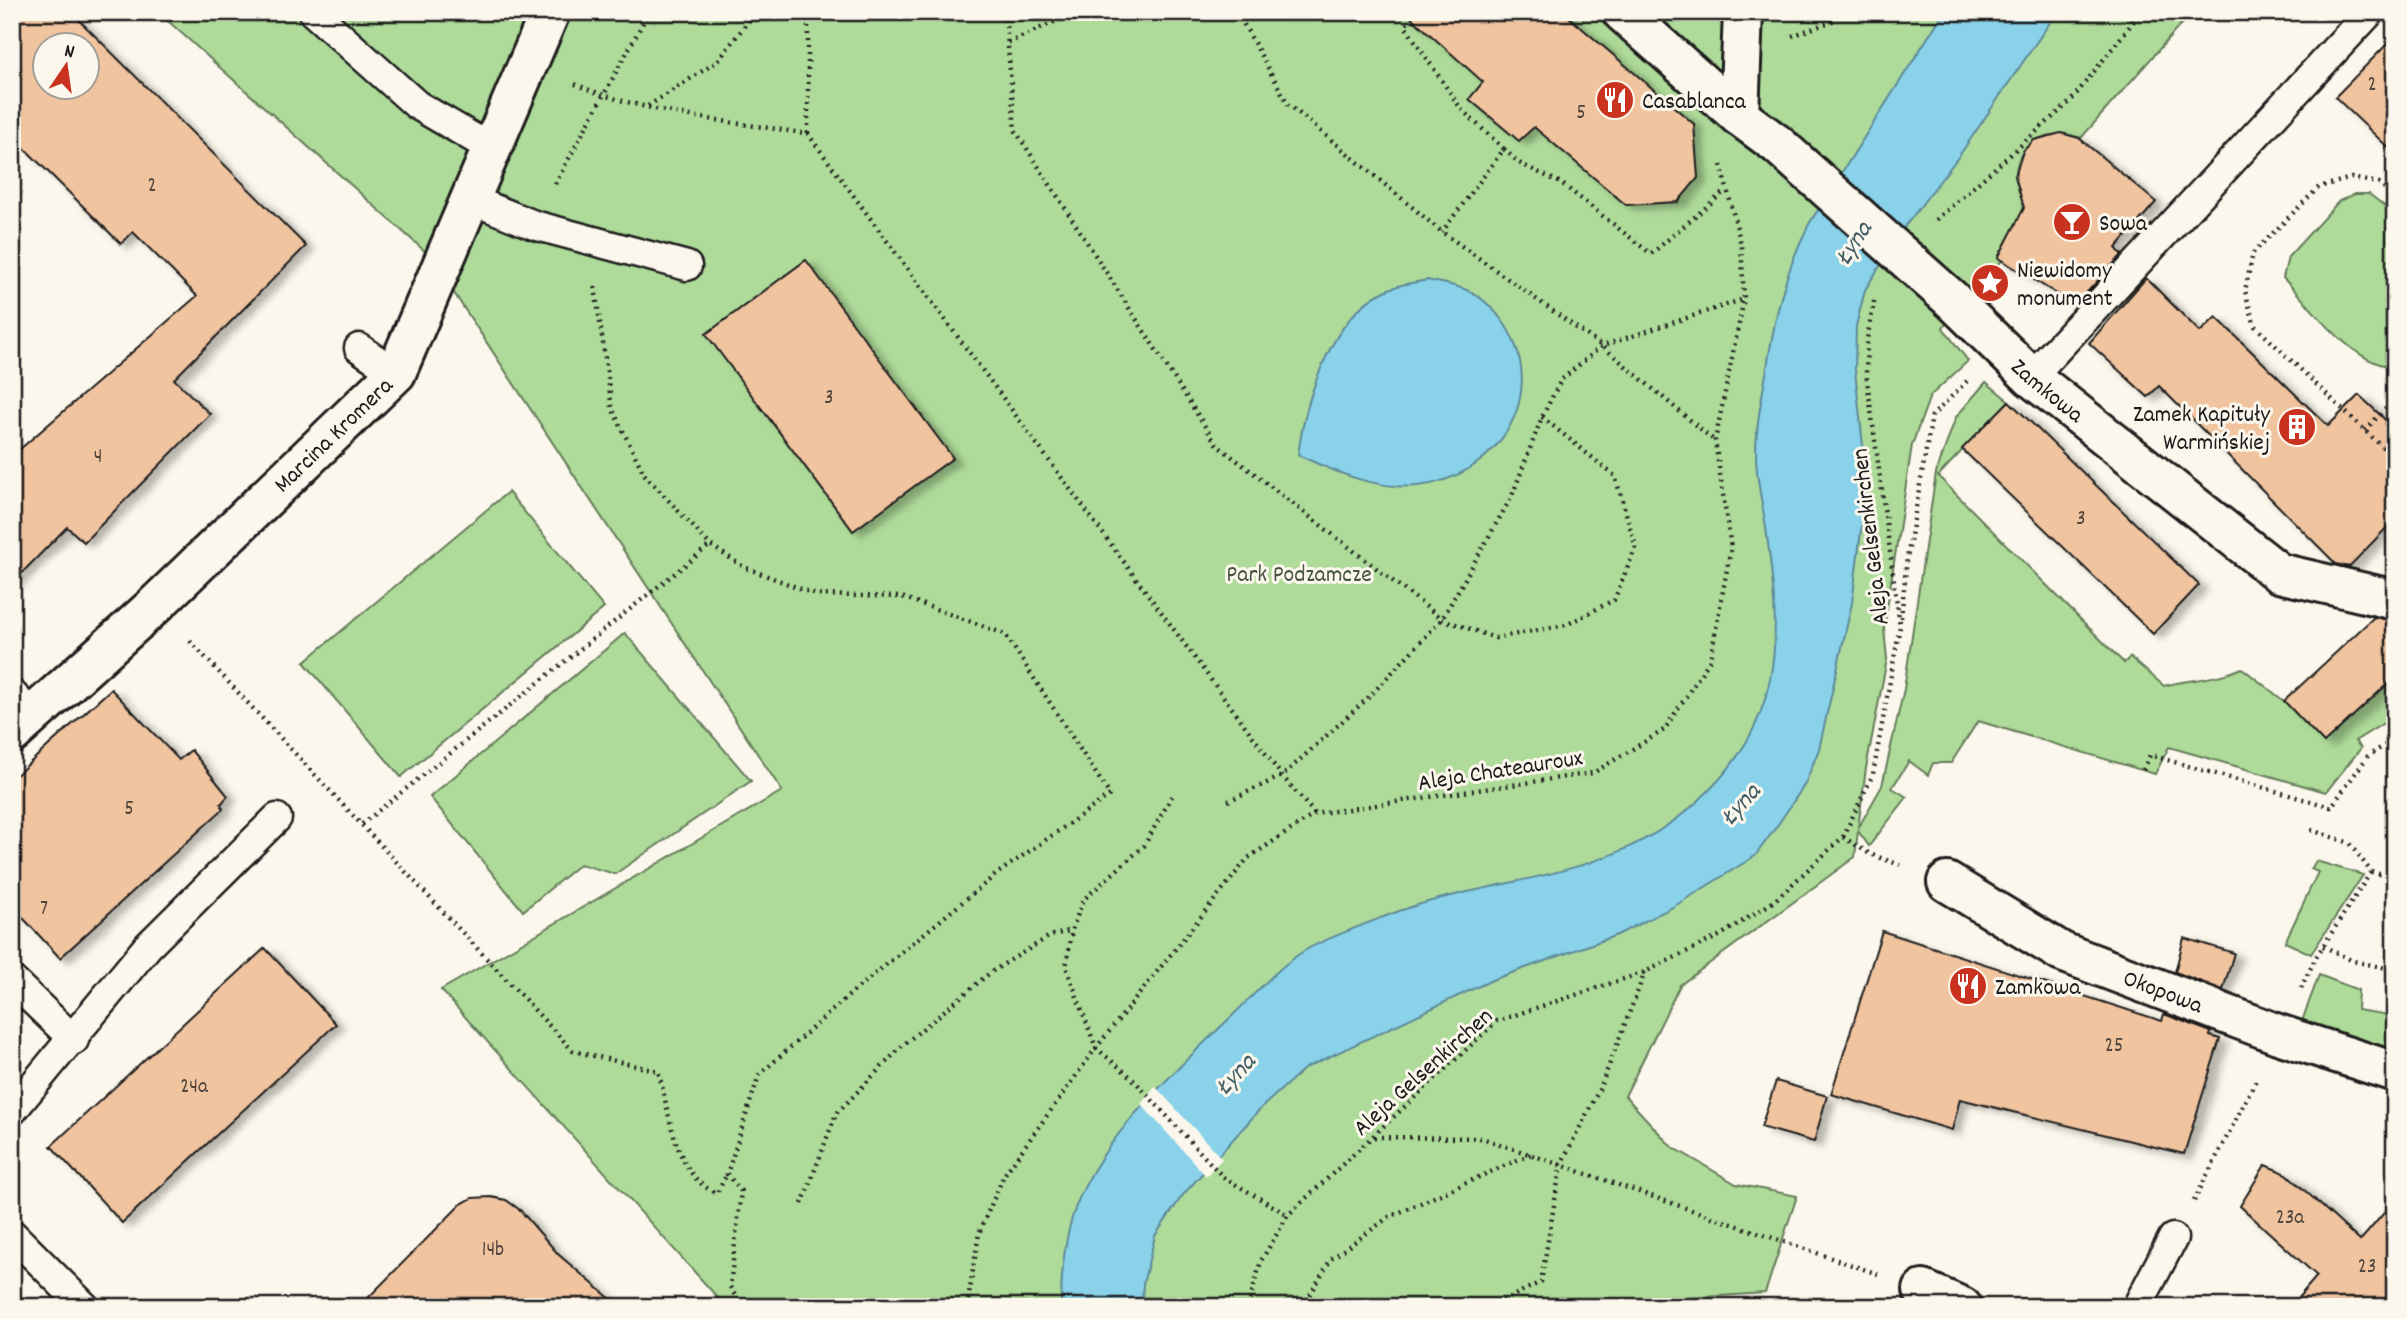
<svg xmlns="http://www.w3.org/2000/svg" width="2407" height="1319" font-family="Dekko,sans-serif">
<style>
.green{fill:#aedb99;stroke:#657c5a;stroke-width:2}
.water{fill:#89d2ea;stroke:#5d8998;stroke-width:2}
.pier{fill:#fbf7ec}
.building{fill:#f1c4a0;stroke:#1c1c1c;stroke-width:2;fill-rule:evenodd;filter:url(#shadow)}
.lines{fill:none;stroke-linecap:round;stroke-linejoin:round}
.service-casing{stroke:#1c1c1c;stroke-width:33}
.pedestrian-casing{stroke:#1c1c1c;stroke-width:44}
.minor-casing{stroke:#1c1c1c;stroke-width:44}
.path{stroke:#1c1c1c;stroke-width:4.5;stroke-dasharray:2 5;stroke-linecap:butt}
.service{stroke:#fbf7ec;stroke-width:28}
.pedestrian{stroke:#fbf7ec;stroke-width:38}
.minor{stroke:#fbf7ec;stroke-width:38}
.pedestrian-bridge-casing{stroke:#1c1c1c;stroke-width:44;stroke-linecap:butt}
.pedestrian-bridge{stroke:#fbf7ec;stroke-width:38}
.labels{text-anchor:middle;stroke-width:6;stroke-linejoin:round;paint-order:stroke}
.number-label{font-size:21px;fill:#51463d}
.poi-label{font-size:24px;fill:#1c1c1c;stroke:#fbf7ec;text-anchor:start}
.street-label{font-size:24px;fill:#1c1c1c;stroke:#fbf7ec}
.park-label{font-size:24px;fill:#485542;stroke:#fbf7ec}
.water-label{font-size:26px;font-style:italic;fill:#425c64;stroke:#fbf7ec}
</style>
<defs>
<filter id="shadow"><feDropShadow dx="8" dy="4.5" stdDeviation="3.5" flood-color="#0004"/></filter>
</defs>
<rect width="100%" height="100%" fill="#fbf7ec"/>
<filter id="ink" filterUnits="userSpaceOnUse"><feTurbulence type="fractalNoise" baseFrequency=".0143" numOctaves="2"/><feDisplacementMap in="SourceGraphic" scale="14" xChannelSelector="R" yChannelSelector="G"/><feConvolveMatrix kernelMatrix="1 2 1 2 8 2 1 2 1" color-interpolation-filters="sRGB"/></filter>
<g filter="url(#ink)">
<g class="green">
<path d="M158,12h2034l-111,126c-48,-15 -83,22 -55,68l-28,52 5,2 -34,32 -26,36 25,33 -38,35 -18,49 -28,183 3,31 -21,109 -8,60 24,-42 22,-97 32,-216 20,-56 30,-35 23,19 -71,75 186,187 6,-6 34,29c27,-7 54,-7 78,-18l42,33 111,-24v39l-40,25 6,7 -35,44 -157,-45 -14,27 -177,-53 -27,42h-18l-5,12 -19,-14 -17,27 15,9 -38,49 -11,-15 -3,26 -175,128 -55,111 46,50 65,38 61,12 -32,97 -210,14h-829l-285,-317 341,-199 -353,-536z"/>
<path d="M2355,194h14l26,20v152c-39,3 -85,-61 -112,-88l5,-21 51,-56z"/>
<polygon points="508,492 604,608 401,777 304,662"/>
<polygon points="625,633 751,781 615,874 580,864 523,911 430,797"/>
<polygon points="2316,861 2363,875 2311,954 2285,942 2318,872 2311,869"/>
<polygon points="2319,975 2358,990 2357,1010 2395,1016 2395,1051 2302,1021"/>
</g>
<g class="water">
<path d="M1944,12h113l-98,144 -56,73 -38,61 -9,36 -1,44 12,114 -15,119 -33,146 -14,35 -26,39 -24,33 -82,51 -56,28 -125,45 -187,88 -43,39 -80,89 -27,40 -12,48 -1,23h-81c0,-30 2,-60 11,-89 22,-75 104,-148 160,-202 22,-21 46,-49 72,-65 18,-11 61,-27 82,-35 107,-42 220,-31 311,-114 86,-79 85,-158 70,-266 -3,-27 -11,-55 -11,-81 0,-28 5,-54 10,-81 8,-54 18,-101 43,-150z"/>
<path d="M1427,280c13,3 25,4 37,9 17,6 30,20 40,34 53,81 -21,171 -110,163 -34,-3 -65,-17 -96,-31 7,-54 33,-140 87,-164 13,-7 28,-8 42,-11z"/>
</g>
<polygon class="pier" points="1155,1086 1222,1159 1206,1176 1141,1104"/>
<g class="building">
<path d="M12,12h59l235,234 -132,133 36,35 -126,128 -17,-15 -55,56v-127l185,-160 -64,-64 -12,12 -109,-108zM46,46h42v42h-42z"/>
<polygon points="1405,12 1563,12 1694,124 1698,178 1678,202 1626,205 1534,127 1519,141 1469,99 1483,82"/>
<polygon points="2395,36 2395,154 2335,97"/>
<polygon points="2061,133 2079,138 2156,202 2116,248 2122,255 2075,305 1998,258 2024,208 2015,176 2023,151 2034,140"/>
<polygon points="806,260 953,458 853,531 706,334"/>
<polygon points="2146,278 2200,332 2216,317 2328,426 2359,395 2395,429 2395,519 2349,567 2336,564 2159,386 2148,397 2089,343"/>
<polygon points="2009,401 2199,585 2153,634 1962,449"/>
<polygon points="2374,617 2395,621 2395,677 2324,743 2284,701"/>
<polygon points="111,689 179,760 191,750 228,796 221,804 223,809 60,958 12,906 12,779"/>
<polygon points="1882,931 2162,1021 2164,1014 2211,1032 2210,1036 2220,1039 2184,1154 1960,1099 1952,1130 1831,1094"/>
<polygon points="2184,938 2234,953 2223,990 2175,972"/>
<polygon points="265,948 336,1024 122,1223 51,1146"/>
<polygon points="1776,1081 1827,1096 1814,1142 1761,1127"/>
<polygon points="2265,1165 2287,1174 2360,1241 2395,1200 2395,1307 2290,1307 2317,1276 2240,1206"/>
<polygon points="491,1197 506,1200 520,1210 559,1255 620,1307 359,1307 461,1204 472,1198"/>
</g>
<g class="lines">
<defs>
<g id="service">
<polyline points="313,12 417,105 494,150"/>
<polyline points="472,200 534,225 687,266"/>
<polyline points="359,348 396,373"/>
<polyline points="2031,377 2370,12"/>
<polyline points="12,694 32,715"/>
<polyline points="12,980 74,1040"/>
<polyline points="12,1111 148,946 277,818"/>
<polyline points="12,1234 85,1307"/>
<polyline points="2137,1307 2173,1238"/>
</g>
<g id="pedestrian">
<path id="s1" d="M1951,299l80,78 248,196 116,27"/>
</g>
<g id="minor">
<polyline points="1622,12 1739,116 1777,144"/>
<polyline points="1739,116 1743,12"/>
<path id="s2" d="M12,734l142,-128 242,-233 154,-361"/>
<path id="s3" d="M1947,882l115,70 216,82 117,38"/>
<polyline points="1923,1290 1962,1307"/>
</g>
</defs>
<use href="#service" class="service-casing"/>
<use href="#pedestrian" class="pedestrian-casing"/>
<use href="#minor" class="minor-casing"/>
<g class="path">
<polyline points="808,12 808,134"/>
<polyline points="1005,12 1015,130 1217,445 1442,619 1495,638 1566,625 1614,600 1636,547 1615,476 1542,417"/>
<polyline points="1237,12 1288,104 1442,232 1602,346 1715,441"/>
<polyline points="1417,12 1405,26 1461,109 1504,149 1442,232"/>
<polyline points="1792,36 1835,20 1840,12"/>
<polyline points="1008,43 1076,12"/>
<path d="M575,84c72,31 156,37 233,50l474,642 33,38"/>
<polyline points="648,106 718,61 755,12"/>
<polyline points="1504,149 1519,163 1561,183 1651,254 1725,191"/>
<polyline points="555,184 649,12"/>
<polyline points="2395,198 2379,183 2351,178 2319,187 2253,253 2245,291 2255,326 2395,459"/>
<polyline points="1936,220 2070,102 2141,12"/>
<polyline points="595,287 612,408 644,474 710,545 744,567 817,595 902,597 1005,634 1110,795 998,873 854,991 759,1075 727,1174 741,1191 730,1287 742,1307"/>
<polyline points="2365,430 2395,399"/>
<polyline points="1901,618 1907,559 1932,416 1967,381"/>
<path d="M190,641l383,410 85,20c12,40 15,105 59,122l10,-19"/>
<polyline points="2143,770 2150,755 2331,807 2368,756 2395,739"/>
<polyline points="1172,796 1144,846 1083,900 1072,930 1066,967 1096,1048 1132,1078 1223,1177 1288,1215"/>
<polyline points="1228,801 1282,776 1369,697 1442,619 1512,496 1542,417 1561,380 1602,346 1744,299"/>
<polyline points="362,824 710,545"/>
<polyline points="2311,830 2350,843 2371,872 2395,878"/>
<polyline points="1843,837 1870,854 1900,865"/>
<polyline points="2323,946 2353,961 2395,970"/>
<polyline points="2301,988 2316,957 2371,872"/>
<polyline points="1374,1137 1482,1138 1878,1274"/>
<polyline points="2194,1201 2257,1078"/>
<polyline points="802,1204 836,1114 902,1046 991,972 1050,936 1072,930"/>
<polyline points="967,1307 979,1233 1004,1175 1096,1048 1248,858 1315,814 1593,773 1664,730 1710,660 1731,548 1715,441 1744,299 1741,244 1721,165"/>
<polyline points="1248,1307 1261,1261 1288,1215 1497,1021 1645,972 1721,935 1773,902 1843,837 1873,774 1900,626 1866,373 1867,339 1875,297"/>
<polyline points="1303,1307 1331,1259 1389,1217 1531,1154"/>
<polyline points="1490,1307 1541,1282 1561,1164 1601,1086 1645,972"/>
</g>
<use href="#service" class="service"/>
<use href="#pedestrian" class="pedestrian"/>
<use href="#minor" class="minor"/>
<defs>
<polyline id="pedestrian-bridge" points="1777,144 1951,299"/>
</defs>
<use href="#pedestrian-bridge" class="pedestrian-bridge-casing"/>
<use href="#pedestrian-bridge" class="pedestrian-bridge"/>
</g>
</g>
<defs>
<symbol id="restaurant-disc" viewBox="-11 -11 22 22"><circle r="9.5" fill="#c8321e" stroke="#fbf7ec"/><path d="M-5-6h1v4h1v-4h1v4h1v-4h1v5L-1.5 .5V6h-2V.5L-5-1ZM5-6V6H3V1.5H1.5Q1.5-4 5-6Z" fill="#fff"/></symbol>
<symbol id="bar-disc" viewBox="-11 -11 22 22"><circle r="9.5" fill="#c8321e" stroke="#fbf7ec"/><path d="M-6-5H6L.8 .8V4.5H3.5V6h-7V4.5H-.8V.8Z" fill="#fff"/></symbol>
<symbol id="sight-disc" viewBox="-11 -11 22 22"><circle r="9.5" fill="#c8321e" stroke="#fbf7ec"/><path d="M0-6L1.8-2.2L6-1.7L2.9 1.2L3.7 5.4L0 3.3L-3.7 5.4L-2.9 1.2L-6-1.7L-1.8-2.2Z" fill="#fff"/></symbol>
<symbol id="building-disc" viewBox="-11 -11 22 22"><circle r="9.5" fill="#c8321e" stroke="#fbf7ec"/><path d="M-4-6H4V6H1V3H-1V6H-4ZM-2.5-4.3h1.7v1.8h-1.7ZM.8-4.3h1.7v1.8H.8ZM-2.5-1h1.7V.8h-1.7ZM.8-1h1.7V.8H.8Z" fill="#fff"/></symbol>
</defs>
<g fill-rule="evenodd">
<use href="#restaurant-disc" x="1593" y="78" width="44" height="44"/>
<use href="#bar-disc" x="2050" y="200" width="44" height="44"/>
<use href="#sight-disc" x="1968" y="261" width="44" height="44"/>
<use href="#building-disc" x="2275" y="405" width="44" height="44"/>
<use href="#restaurant-disc" x="1946" y="964" width="44" height="44"/>
</g>
<g class="labels">
<g class="number-label">
<text x="2372" y="90">2</text>
<text x="1581" y="118">5</text>
<text x="152" y="191">2</text>
<text x="829" y="403">3</text>
<text x="98" y="462">4</text>
<text x="2081" y="524">3</text>
<text x="129" y="814">5</text>
<text x="44" y="914">7</text>
<text x="2114" y="1051">25</text>
<text x="194" y="1092">24a</text>
<text x="2290" y="1223">23a</text>
<text x="493" y="1255">14b</text>
<text x="2367" y="1272">23</text>
</g>
<g class="poi-label">
<text x="1642" y="108">Casablanca</text>
<text x="2099" y="230">Sowa</text>
<text x="2017" y="277">Niewidomy<tspan x="2017" dy="28">monument</tspan></text>
<text x="2270" y="421" text-anchor="end">Zamek Kapituły<tspan x="2270" dy="28">Warmińskiej</tspan></text>
<text x="1995" y="994">Zamkowa</text>
</g>
<g class="street-label">
<text dy="8" stroke="none"><textPath href="#s1" startOffset="133">Zamkowa</textPath></text>
<text dy="8" stroke="none"><textPath href="#s2" startOffset="439">Marcina Kromera</textPath></text>
<text transform="translate(1869 537) rotate(-97)" y="8">Aleja Gelsenkirchen</text>
<text transform="translate(1500 769) rotate(-9)" y="8">Aleja Chateauroux</text>
<text dy="8" stroke="none"><textPath href="#s3" startOffset="243">Okopowa</textPath></text>
<text transform="translate(1422 1071) rotate(-42)" y="8">Aleja Gelsenkirchen</text>
</g>
<g class="park-label">
<text x="1299" y="581">Park Podzamcze</text>
</g>
<g class="water-label">
<text transform="translate(1852 242) rotate(-57)" y="9">Łyna</text>
<text transform="translate(1739 803) rotate(-48)" y="9">Łyna</text>
<text transform="translate(1234 1073) rotate(-47)" y="9">Łyna</text>
</g>
</g>
<rect width="2407" height="1319" fill="none" stroke="#fbf7ec" stroke-width="42"/>
<rect x="21" y="21" width="2365" height="1277" fill="none" stroke="#1c1c1c" stroke-width="2.5" filter="url(#ink)"/>
<g transform="translate(66 66) rotate(13)"><circle r="33" fill="#fbf7ec" stroke="#a29f99" stroke-width="2"/>
<path d="M0-5L12 26L0 18L-12 26Z" fill="#c8321e"/>
<text y="-10" font-size="19" font-weight="bold" text-anchor="middle" fill="#1c1c1c">N</text>
</g>
</svg>
